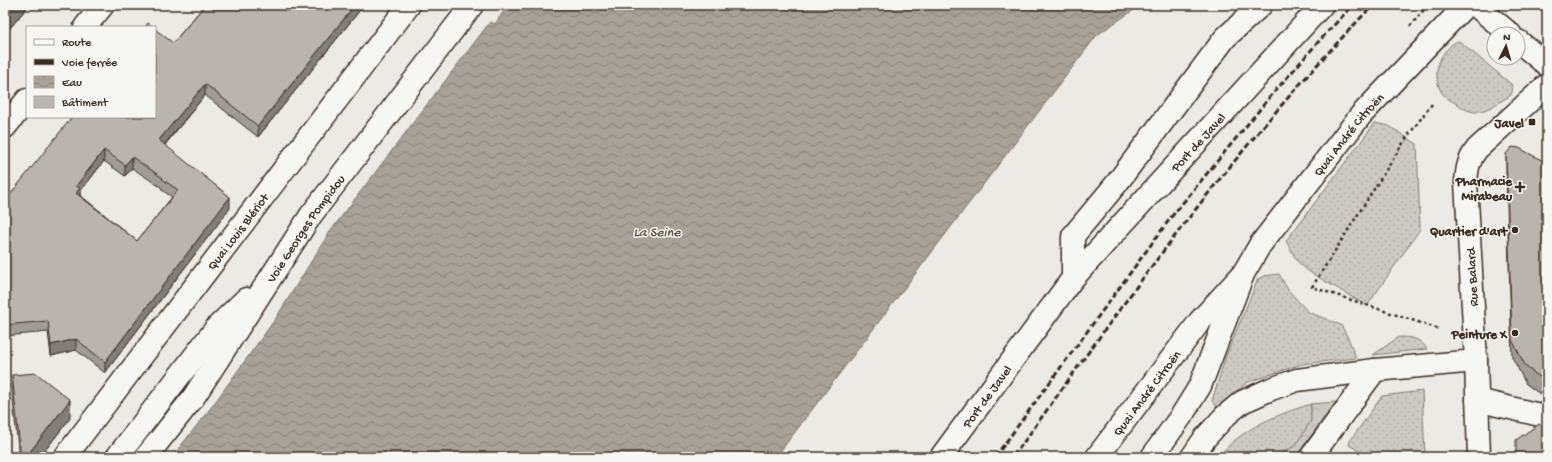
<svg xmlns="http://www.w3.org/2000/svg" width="1552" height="462" font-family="'Gochi Hand',sans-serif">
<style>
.grass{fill:url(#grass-dots);stroke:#847a71}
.forest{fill:url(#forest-crowns);stroke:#847a71}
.water{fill:url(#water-waves);stroke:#7c7167}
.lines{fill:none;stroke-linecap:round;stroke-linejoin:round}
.minor-casing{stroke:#3b2a1e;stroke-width:25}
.major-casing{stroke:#3b2a1e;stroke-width:25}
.path{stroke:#3b2a1e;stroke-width:2.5;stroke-dasharray:3 3;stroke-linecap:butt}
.minor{stroke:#f6f6f2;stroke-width:22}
.major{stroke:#f6f6f2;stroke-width:22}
.rail{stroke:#3b2a1e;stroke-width:3;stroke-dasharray:6 3;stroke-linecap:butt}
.wall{fill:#a09b96;stroke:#3b2a1e;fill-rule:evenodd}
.shaded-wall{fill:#827e7a;stroke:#3b2a1e}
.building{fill:#bab4ae;stroke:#3b2a1e;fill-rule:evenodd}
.poi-dot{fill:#3b2a1e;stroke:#f6f6f2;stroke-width:1.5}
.labels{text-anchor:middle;stroke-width:3;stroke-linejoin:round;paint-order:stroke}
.poi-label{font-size:13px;font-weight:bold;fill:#3b2a1e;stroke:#f6f6f2;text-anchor:end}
.street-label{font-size:13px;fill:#3b2a1e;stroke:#f6f6f2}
.water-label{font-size:14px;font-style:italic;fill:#615449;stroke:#f6f6f2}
</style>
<defs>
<pattern id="grass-dots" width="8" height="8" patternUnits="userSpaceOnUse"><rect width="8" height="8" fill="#cdcac4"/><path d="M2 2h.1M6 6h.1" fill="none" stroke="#b1aea8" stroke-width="1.8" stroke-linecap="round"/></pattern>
<pattern id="forest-crowns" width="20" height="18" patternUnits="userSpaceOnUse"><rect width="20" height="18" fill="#cdcac4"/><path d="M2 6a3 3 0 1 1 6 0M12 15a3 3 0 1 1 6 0" fill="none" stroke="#b1aea8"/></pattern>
<pattern id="water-waves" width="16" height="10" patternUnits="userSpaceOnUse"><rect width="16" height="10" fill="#a8a198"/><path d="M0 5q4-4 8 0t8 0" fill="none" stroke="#8a837b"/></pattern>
</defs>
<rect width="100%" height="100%" fill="#ebeae5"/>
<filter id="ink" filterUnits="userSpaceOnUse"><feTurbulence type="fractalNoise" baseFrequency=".025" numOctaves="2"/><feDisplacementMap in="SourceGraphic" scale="8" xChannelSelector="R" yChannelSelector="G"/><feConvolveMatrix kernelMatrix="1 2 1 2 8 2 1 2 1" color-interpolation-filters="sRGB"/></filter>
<g filter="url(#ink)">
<g class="grass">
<path d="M1459,41l52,43c2,5 2,8 -1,12 -10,5 -22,15 -34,16 -6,0 -12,-3 -17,-7 -5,-3 -13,-6 -17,-12 -9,-16 -6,-33 7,-46 3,-3 6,-5 10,-6z"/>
<polygon points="1375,123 1389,126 1417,144 1420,229 1367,306 1308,271 1297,261 1286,241"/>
<polygon points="1279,274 1288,290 1308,312 1341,325 1348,338 1356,358 1302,364 1248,382 1217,407 1212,401 1226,356 1258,279 1264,276"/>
<path d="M1399,337c12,0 21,1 28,12l-54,6z"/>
<polygon points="1422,391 1425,457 1369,457 1349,445 1350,441 1382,396"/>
<path d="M1311,404v17l-16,25 -12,6 -6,5h-59c24,-29 58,-42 93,-53z"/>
</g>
<polygon class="forest" points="1336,402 1295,457 1277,457 1283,452 1295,446 1311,421 1311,404"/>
<polygon class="water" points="508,5 1141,5 1097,35 776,457 172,457 213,405 276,318 329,233 490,22 495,24"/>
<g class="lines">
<defs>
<g id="minor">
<polyline points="1073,278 1073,236 1117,183 1225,38 1261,5"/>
<polyline points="1476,361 1479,457"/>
<polyline points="1477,400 1540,415 1547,419"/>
<path id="s1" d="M65,457l344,-452"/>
<path id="s2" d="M941,457l132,-179 249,-273"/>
<path id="s3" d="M1097,457l103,-136 43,-47"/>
<polyline points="1311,457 1375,370"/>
</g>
<g id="major">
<polyline points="1475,5 1510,34"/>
<polyline points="85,27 103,5"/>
<polyline points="1518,41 1547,65"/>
<polyline points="5,127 27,100"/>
<polyline points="117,457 217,327 246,299"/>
<path id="s4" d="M146,457l47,-59 118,-183 161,-210"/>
<path id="s5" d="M1152,457l30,-42 18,-29 43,-112 17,-29 101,-130 105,-110"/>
<path d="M1192,457l13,-19 20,-22 17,-14 29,-13 26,-9 78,-10 101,-9 -10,-179c1,-14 3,-23 11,-33l70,-64"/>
</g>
</defs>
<use href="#minor" class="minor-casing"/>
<use href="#major" class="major-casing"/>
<g class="path">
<polyline points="1410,26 1428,5"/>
<polyline points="1432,104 1407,137 1312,287 1439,329"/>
</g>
<use href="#minor" class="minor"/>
<use href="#major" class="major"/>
<g class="rail">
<polyline points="995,457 1172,216 1270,97 1320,40 1353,5"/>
<path d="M1013,457c73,-101 145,-204 225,-300 43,-53 88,-103 135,-152"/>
</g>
</g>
<g class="wall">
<polygon points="5,5 29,5 6,33 5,33"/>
<path d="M200,5h164l-106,132 -53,-42 -40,50 65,63 -125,165 -29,-23 -25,6 -3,-24 -43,4v-135l168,-158 30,-36zM104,161l21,15 7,-8 30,20v2l10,7 -35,44 -57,-46v-3z"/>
<polygon points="1506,154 1547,163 1547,399 1526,384 1512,357 1506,172"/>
<polygon points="12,375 70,418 40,457 19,457 12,392"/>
</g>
<g class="shaded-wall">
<polygon points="15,5 29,5 6,33 6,16"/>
<polygon points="355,5 364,5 258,137 258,126"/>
<polygon points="205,84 205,95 159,151 159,140"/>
<polygon points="104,150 104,161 80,192 80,199 76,204 76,186"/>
<polygon points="132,157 132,168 125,176 125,165"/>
<polygon points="230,197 230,208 105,373 105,362"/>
<polygon points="76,339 76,350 51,356 51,345"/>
<polygon points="70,400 70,418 40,457 26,457"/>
</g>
<g class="building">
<polygon points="5,5 15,5 6,16 5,16"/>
<path d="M205,5h150l-97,121 -53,-42 -46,56 71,57 -125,165 -29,-23 -25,6 -3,-24 -43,4v-124l67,-84h83v-88l18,14zM104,150l21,15 7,-8 31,21 -1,1 16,11 -41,51 -61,-48 4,-5 -4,-2z"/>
<polygon points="148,23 153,27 145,27"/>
<polygon points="1512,147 1519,148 1547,163 1547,382 1526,367 1512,340 1506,154"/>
<polygon points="36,373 70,400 26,457 21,457 12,375"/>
<polygon points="1539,424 1547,430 1547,457 1516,457 1516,440"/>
</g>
</g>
<g class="poi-dot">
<rect x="1528" y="118" width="8" height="8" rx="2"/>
<path d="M1518 181h4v4h4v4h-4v4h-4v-4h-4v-4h4z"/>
<circle cx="1515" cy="230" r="4"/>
<circle cx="1515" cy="333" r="4"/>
</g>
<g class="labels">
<g class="poi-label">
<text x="1524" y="127">Javel</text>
<text x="1512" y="185">Pharmacie<tspan x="1512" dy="15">Mirabeau</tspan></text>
<text x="1507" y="235">Quartier d'art</text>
<text x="1507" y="338">Peinture X</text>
</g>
<g class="street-label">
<text dy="5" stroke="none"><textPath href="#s5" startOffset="381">Quai André Citroën</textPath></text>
<text dy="5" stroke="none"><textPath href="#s2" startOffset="407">Port de Javel</textPath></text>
<text dy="5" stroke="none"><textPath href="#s4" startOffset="279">Voie Georges Pompidou</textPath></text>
<text dy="5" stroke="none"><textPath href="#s1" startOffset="284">Quai Louis Blériot</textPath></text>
<text transform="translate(1471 277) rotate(-93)" y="5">Rue Balard</text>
<text dy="5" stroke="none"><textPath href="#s3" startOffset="81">Quai André Citroën</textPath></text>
<text dy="5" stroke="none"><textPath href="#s2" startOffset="76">Port de Javel</textPath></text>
</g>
<g class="water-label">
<text x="657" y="236">La Seine</text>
</g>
</g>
<rect width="1552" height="462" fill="none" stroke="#f6f6f2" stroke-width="20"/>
<rect x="10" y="10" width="1532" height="442" fill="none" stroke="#3b2a1e" stroke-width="1.5" filter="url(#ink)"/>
<rect x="26" y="26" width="130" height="92" fill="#f6f6f2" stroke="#aba49d"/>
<rect x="34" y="39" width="20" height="6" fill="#f6f6f2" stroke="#aba49d"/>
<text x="62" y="46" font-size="12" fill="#3b2a1e">Route</text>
<rect x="34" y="59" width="20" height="6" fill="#3b2a1e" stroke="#aba49d"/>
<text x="62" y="66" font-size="12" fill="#3b2a1e">Voie ferrée</text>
<rect x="34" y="76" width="20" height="12" fill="url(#water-waves)" stroke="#aba49d"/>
<text x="62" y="86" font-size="12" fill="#3b2a1e">Eau</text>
<rect x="34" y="96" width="20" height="12" fill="#bab4ae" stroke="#aba49d"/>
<text x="62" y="106" font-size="12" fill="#3b2a1e">Bâtiment</text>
<g transform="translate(1506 46) rotate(5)"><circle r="19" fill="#f6f6f2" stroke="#aba49d"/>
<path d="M0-3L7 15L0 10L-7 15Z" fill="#3b2a1e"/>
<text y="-6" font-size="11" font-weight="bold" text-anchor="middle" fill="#3b2a1e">N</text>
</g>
</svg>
